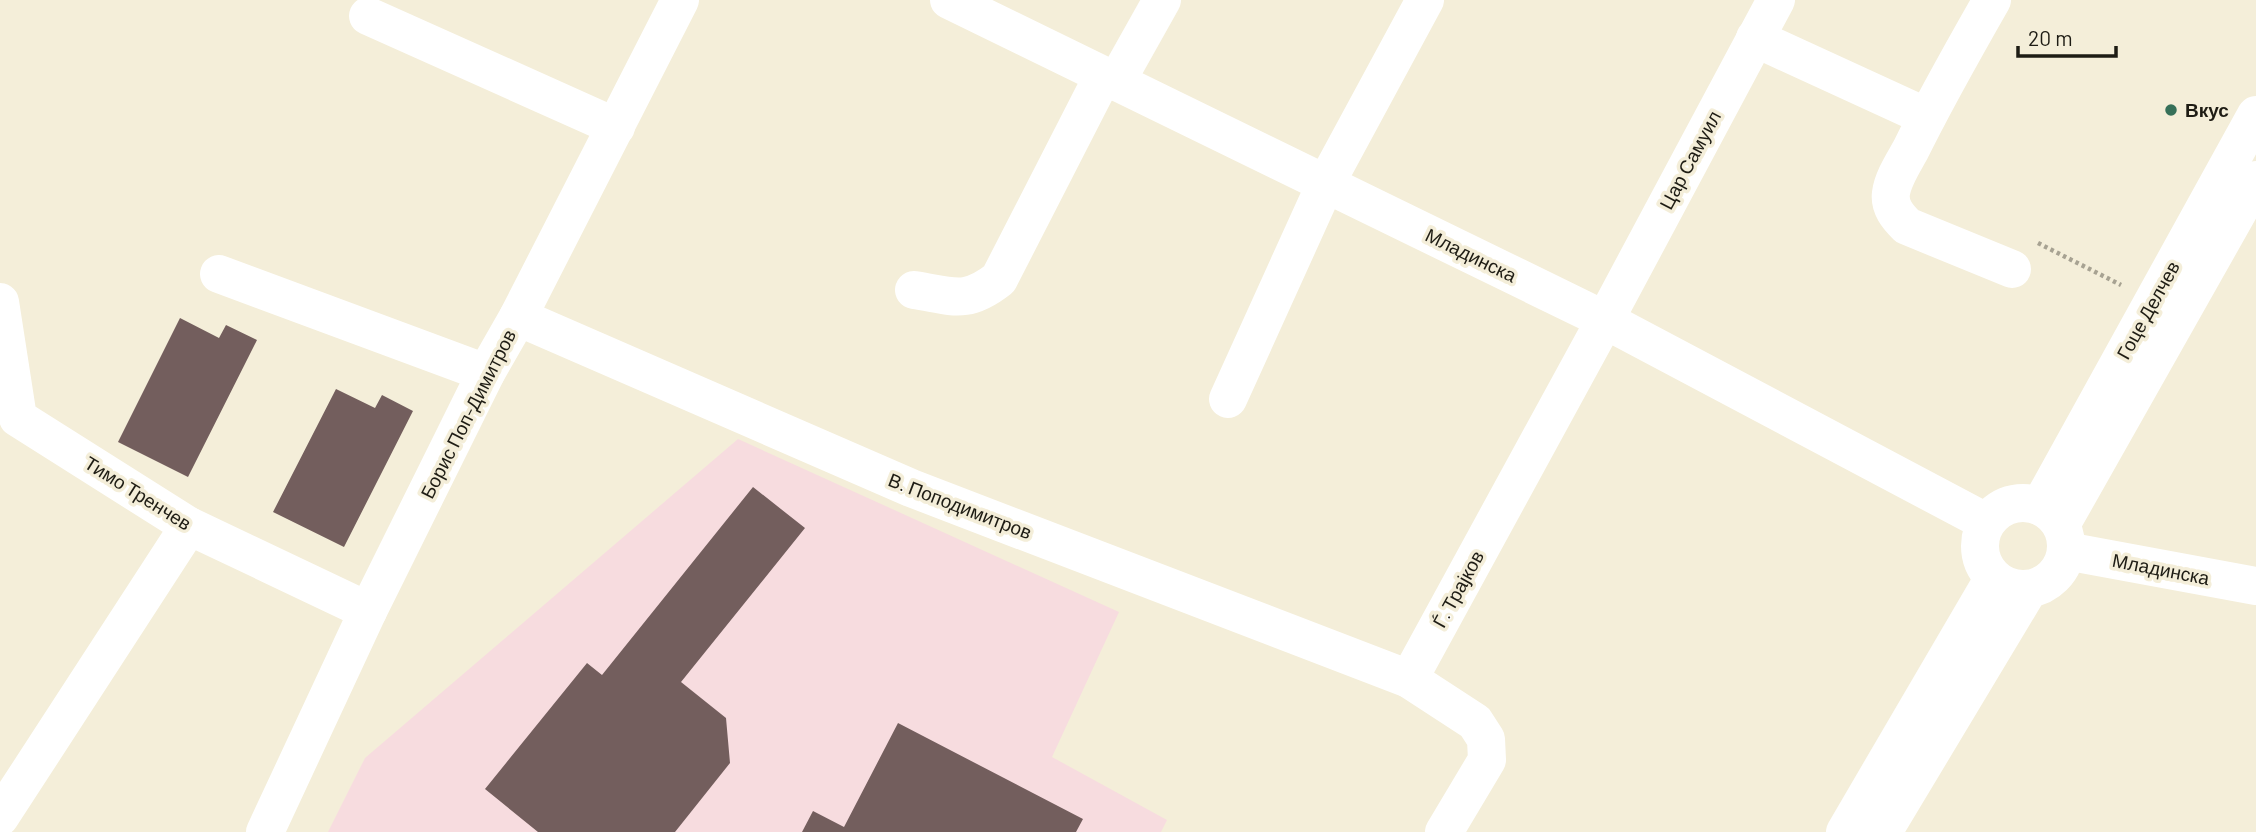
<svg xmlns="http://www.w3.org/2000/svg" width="2256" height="832" font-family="Barlow,sans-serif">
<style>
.industrial{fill:#f7dcdf}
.building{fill:#735e5d}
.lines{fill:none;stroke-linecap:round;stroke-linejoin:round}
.path{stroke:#a7a292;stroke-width:4.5;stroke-dasharray:3.5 3.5;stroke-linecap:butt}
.minor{stroke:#fff;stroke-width:38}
.secondary{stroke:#fff;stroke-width:38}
.poi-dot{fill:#367059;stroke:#f4eed9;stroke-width:2.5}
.labels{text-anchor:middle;stroke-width:7;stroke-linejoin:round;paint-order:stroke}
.poi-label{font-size:19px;font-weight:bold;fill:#1e1c14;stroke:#f4eed9;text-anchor:start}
.street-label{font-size:19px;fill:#1e1c14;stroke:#f4eed9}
</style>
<rect width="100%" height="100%" fill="#f4eed9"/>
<polygon class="industrial" points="738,439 1119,612 1052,757 1167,820 1161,832 328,832 365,758"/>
<g class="building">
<polygon points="180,318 219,338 226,325 257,340 188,477 118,442"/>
<polygon points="336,389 375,408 382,395 413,411 344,547 273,512"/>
<polygon points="753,487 805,528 681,682 726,718 730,763 675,832 538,832 485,789 587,663 602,675"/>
<polygon points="898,723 1083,819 1076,832 802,832 813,811 844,827"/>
</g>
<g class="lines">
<polyline class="path" points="2038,243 2121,285"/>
<g class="minor">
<polyline points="949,0 1605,320 1986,522"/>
<path d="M1992,0c-28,49 -56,98 -81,149 -7,13 -18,29 -20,44 -2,14 7,24 16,33l105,43"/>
<polyline points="368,16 616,127"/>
<polyline points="1755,38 1927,117"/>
<polyline points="1116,82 1162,0"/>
<polyline points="219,274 486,373"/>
<path d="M914,290c39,6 52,15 85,-11l104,-203"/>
<polyline points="0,302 18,418 189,526 368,611"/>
<polyline points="518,317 911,488 1409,679"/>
<polyline points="1228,399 1325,185 1425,0"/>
<polyline points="2066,551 2256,586"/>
<polyline points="0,817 189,526"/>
<polyline points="265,832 368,611 486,373 518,317 680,0"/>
<polyline points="1444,832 1487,760 1486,739 1475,722 1409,679 1605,320 1776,0"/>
</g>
<g class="secondary">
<circle cx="2023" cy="546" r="43"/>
<polyline points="2040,506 2256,115"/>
<polyline points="2061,525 2256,180"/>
<polyline points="1845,832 1993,579"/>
<polyline points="1883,832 2029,589"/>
</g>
</g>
<circle class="poi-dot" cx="2171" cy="110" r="7"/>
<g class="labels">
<g class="poi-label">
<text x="2185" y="117">Вкус</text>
</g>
<g class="street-label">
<text transform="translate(1690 160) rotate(-62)" y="7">Цар Самуил</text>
<text transform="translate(1471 255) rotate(26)" y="7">Младинска</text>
<text transform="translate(2148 310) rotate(-61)" y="7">Гоце Делчев</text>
<text transform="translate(468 414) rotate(-63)" y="7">Борис Поп-Димитров</text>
<text transform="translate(138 493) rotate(32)" y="7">Тимо Тренчев</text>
<text transform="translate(960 506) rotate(21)" y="7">В. Поподимитров</text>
<text transform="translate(2161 569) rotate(11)" y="7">Младинска</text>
<text transform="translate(1458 589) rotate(-61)" y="7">Ѓ. Трајков</text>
</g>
</g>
<path d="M2018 46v10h98v-10" fill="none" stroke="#1e1c14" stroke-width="3.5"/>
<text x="2028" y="46" font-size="21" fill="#1e1c14" stroke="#f4eed9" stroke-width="5" paint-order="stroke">20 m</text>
</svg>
